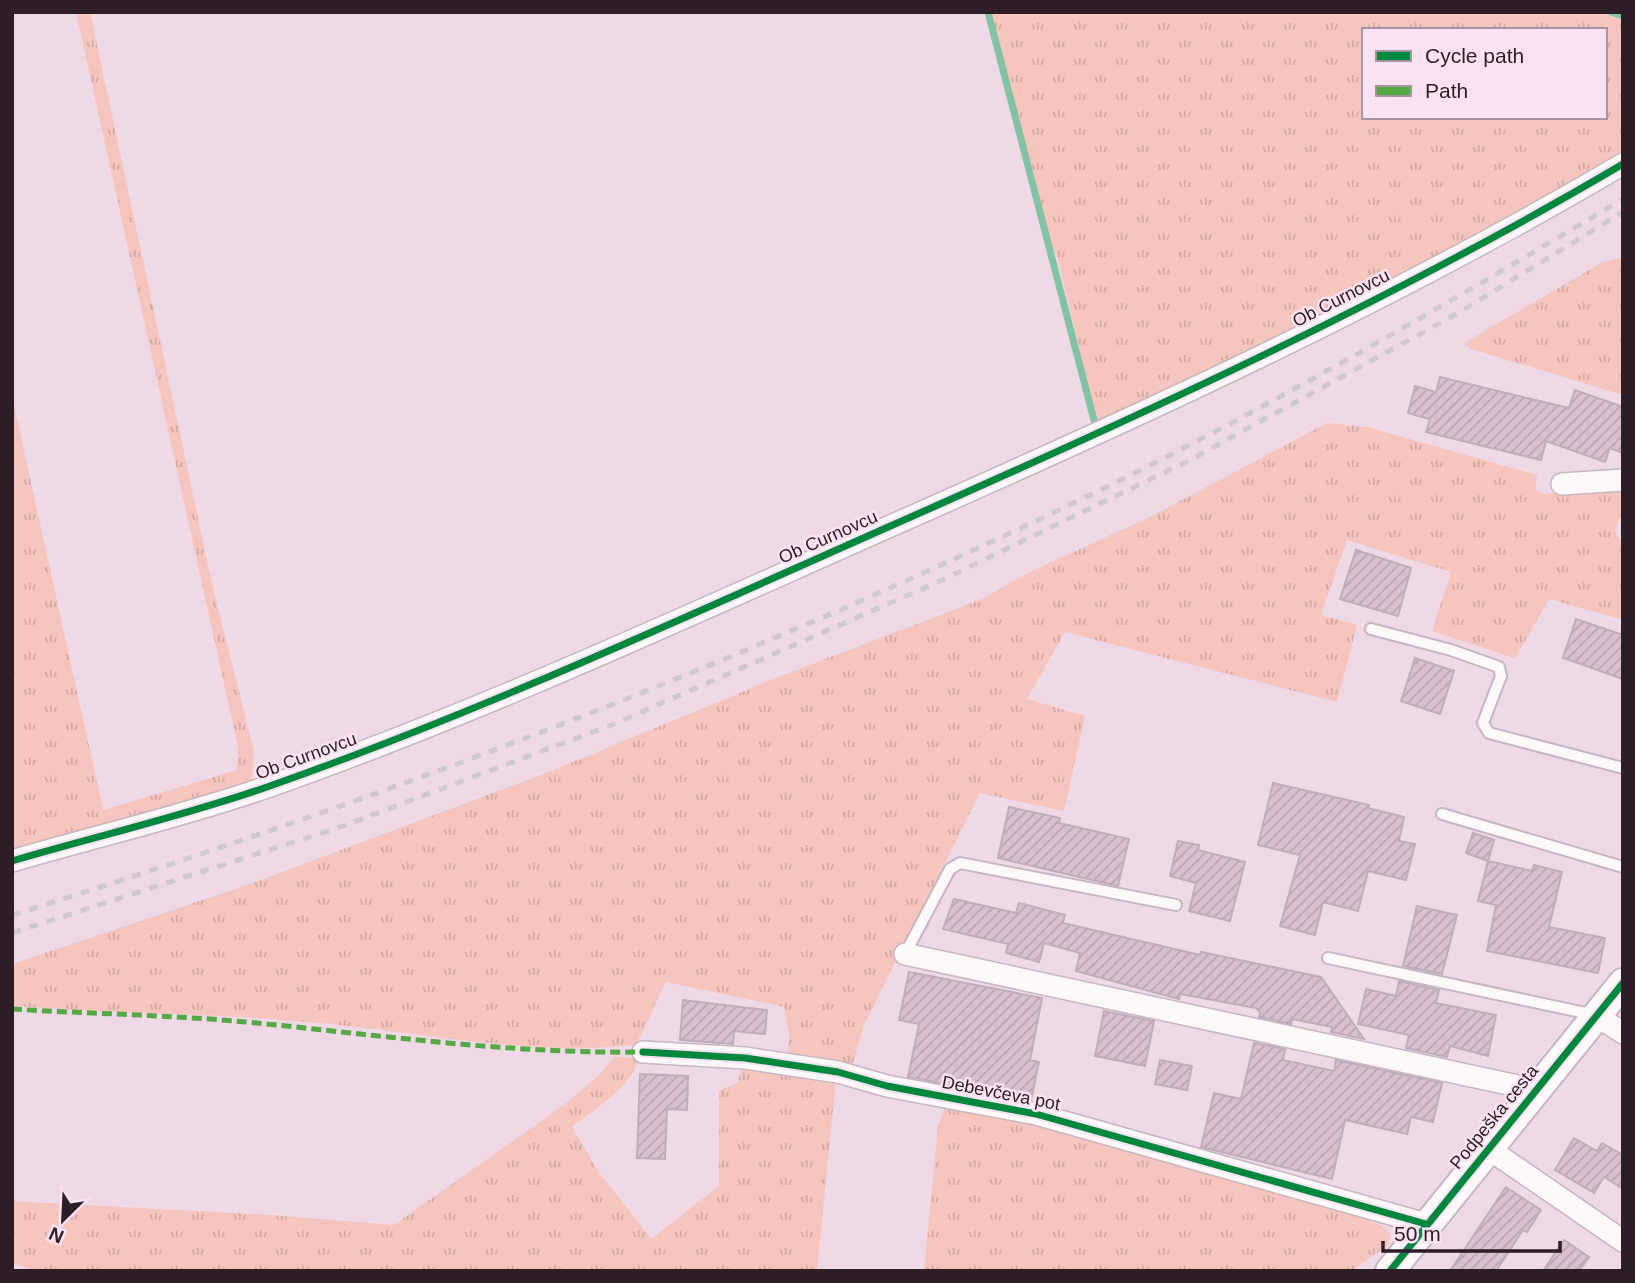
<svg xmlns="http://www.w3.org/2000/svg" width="1635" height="1283" font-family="Arial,sans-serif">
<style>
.grass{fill:url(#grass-tufts);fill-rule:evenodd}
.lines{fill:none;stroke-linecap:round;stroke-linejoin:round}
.stream{stroke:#82c3a4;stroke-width:7}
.building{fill:url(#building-hatch);stroke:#bfaeb9;stroke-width:2}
.service-casing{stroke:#c7b6c2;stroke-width:14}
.minor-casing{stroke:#c7b6c2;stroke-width:24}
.secondary-casing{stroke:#c7b6c2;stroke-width:32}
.service{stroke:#fdf9fb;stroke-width:10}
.minor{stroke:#fdf9fb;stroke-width:21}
.secondary{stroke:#fdf9fb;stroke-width:28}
.rail{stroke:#d0c9cd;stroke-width:5;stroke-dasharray:9 9;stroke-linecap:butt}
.quiet{stroke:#54a944;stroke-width:5;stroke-dasharray:10 5;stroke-linecap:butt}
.cycleway-casing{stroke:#fbe2f2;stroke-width:11}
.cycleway{stroke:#00873e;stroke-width:7}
.labels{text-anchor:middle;stroke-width:5;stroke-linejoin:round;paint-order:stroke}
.street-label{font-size:18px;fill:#2c1d27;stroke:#fbe2f2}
</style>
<defs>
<pattern id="grass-tufts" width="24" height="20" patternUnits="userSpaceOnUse" patternTransform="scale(1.75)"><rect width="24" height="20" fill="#f5c5be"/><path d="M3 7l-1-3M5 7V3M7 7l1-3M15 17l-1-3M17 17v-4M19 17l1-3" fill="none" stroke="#d2a9a3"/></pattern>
<pattern id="building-hatch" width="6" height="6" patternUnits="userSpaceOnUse" patternTransform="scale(1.75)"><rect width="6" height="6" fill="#d9c0d1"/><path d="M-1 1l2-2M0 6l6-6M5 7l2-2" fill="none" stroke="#baa5b3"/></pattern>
</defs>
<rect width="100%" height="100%" fill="#efd9e7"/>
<g class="grass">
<polygon points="76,12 90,12 212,584 254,752 251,784 12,854 12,396 103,810 237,770 238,747"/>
<path d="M990,12h633v145l-93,50 -14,4 -141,80 -277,138 -40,-170 -11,-22zM1364,30h241v87h-241z"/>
<polygon points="1623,257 1623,395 1471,349 1464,343 1603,262"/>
<path d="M1327,423l40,4 170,48 -2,15 8,4 80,-8v24l-8,20 3,8 5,2v80l-74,-21 -34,59 -83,-27 19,-59 -104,-32 -26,75 36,10 -20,77 -272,-70 -38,67 58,17 -21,95 -84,-18 -116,232 -11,38 -9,2 -56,-9 1,-21 -5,-28 -118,-25 -30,63c-102,11 -205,-11 -306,-21 -106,-11 -212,-10 -318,-18v-42l235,-79 294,-110 240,-99 201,-77 48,-27 120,-55z"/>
<path d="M614,1057l26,1c-11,31 -43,49 -68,69l26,44 53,68 68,-53v-95l19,-9 4,-18 94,15 -19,192h-784l-21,-9v-61l258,14 124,10 170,-120 35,-30z"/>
<polygon points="947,1104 1033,1121 1363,1218 1382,1226 1390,1234 1389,1244 1352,1271 924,1271 938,1125"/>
</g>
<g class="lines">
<g class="stream">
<polyline points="988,12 1094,420"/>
<polyline points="1611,12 1623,16"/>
</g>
</g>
<g class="building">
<polygon points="1440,377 1569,408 1575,390 1623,407 1623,453 1610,448 1605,462 1546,441 1541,460 1426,432 1430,419 1408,413 1415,386 1436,392"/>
<polygon points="1356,550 1411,568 1398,616 1340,599"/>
<polygon points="1576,619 1623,635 1623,679 1563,658"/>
<polygon points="1415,658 1454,671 1440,714 1401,701"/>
<polygon points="1273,783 1369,805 1368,808 1404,817 1399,841 1415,844 1406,880 1368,871 1358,911 1323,902 1315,935 1280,926 1300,855 1258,845"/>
<polygon points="1009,807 1060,818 1059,823 1129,839 1118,886 998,858"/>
<polygon points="1473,833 1494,840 1488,861 1532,871 1534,865 1562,872 1549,927 1605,938 1598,973 1487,951 1496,905 1478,901 1488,861 1466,853"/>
<polygon points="1178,841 1199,845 1198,850 1245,862 1230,921 1189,911 1196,883 1170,876"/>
<polygon points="954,899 1016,913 1019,903 1065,915 1063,923 1200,955 1201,952 1321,977 1364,1039 1331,1032 1332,1027 1292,1019 1291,1024 1259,1017 1260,1012 1256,1008 1180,994 1179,999 1076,971 1080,953 1044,943 1039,962 1006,953 1008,944 943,929"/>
<polygon points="1417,906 1457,915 1442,974 1403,966"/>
<polygon points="909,972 1042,998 1030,1060 1039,1062 1031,1100 908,1077 919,1024 899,1020"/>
<polygon points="1399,981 1439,990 1436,1003 1496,1015 1488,1056 1450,1046 1447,1057 1406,1048 1409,1035 1358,1024 1366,989 1396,996"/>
<polygon points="683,1000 767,1010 765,1034 734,1031 733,1044 680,1040"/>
<polygon points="1104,1011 1154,1021 1145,1066 1095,1056"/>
<polygon points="1254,1043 1285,1049 1283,1060 1334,1071 1336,1060 1442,1083 1433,1122 1411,1117 1407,1134 1345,1120 1332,1179 1201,1147 1214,1093 1241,1099"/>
<polygon points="1160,1060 1192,1066 1187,1090 1155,1084"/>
<polygon points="640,1074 688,1076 687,1110 667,1109 665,1159 637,1158"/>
<polygon points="1574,1138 1597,1151 1602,1143 1623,1155 1623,1189 1604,1177 1594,1193 1555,1170"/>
<polygon points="1506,1187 1541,1210 1527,1232 1523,1230 1496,1271 1450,1271"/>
<polygon points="1564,1240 1589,1257 1579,1271 1543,1271"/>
</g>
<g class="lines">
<defs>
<g id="service">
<polyline points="1371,629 1451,650 1499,667 1501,676 1483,723 1489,733 1623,768"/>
<polyline points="1442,814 1623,867"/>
<polyline points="905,954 950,869 960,863 1176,905"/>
<polyline points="1328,958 1595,1015"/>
</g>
<g id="minor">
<polyline points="1562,484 1623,480"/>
<path d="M12,861c85,-25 172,-45 255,-74 214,-75 420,-171 628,-263 247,-109 494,-222 728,-360"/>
<polyline points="905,954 1536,1090"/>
<polyline points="1597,1016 1623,1033"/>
<polyline points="643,1052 745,1058 838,1072 887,1086 1036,1114 1426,1224"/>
<polyline points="1489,1149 1623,1241"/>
</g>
<polyline id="secondary" points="1390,1271 1623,983"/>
</defs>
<use href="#service" class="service-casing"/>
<use href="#minor" class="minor-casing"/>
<use href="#secondary" class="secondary-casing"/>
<use href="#service" class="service"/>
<use href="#minor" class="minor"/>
<use href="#secondary" class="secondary"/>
<g class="rail">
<path d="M12,915c360,-112 711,-244 1051,-407 193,-92 377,-200 560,-309"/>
<polyline points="12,933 343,826 614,724 940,581 1190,460 1460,312 1623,212"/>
</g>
<path class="quiet" d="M12,1009c81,5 164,6 245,14 129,13 256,31 386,29"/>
<defs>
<g id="cycleway">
<path d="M12,861c85,-25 172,-45 255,-74 214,-75 420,-171 628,-263 247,-109 494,-222 728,-360"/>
<polyline points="643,1052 745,1058 838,1072 887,1086 1036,1114 1426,1224"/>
<polyline points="1390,1271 1623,983"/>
</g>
</defs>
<use href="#cycleway" class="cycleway-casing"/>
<use href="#cycleway" class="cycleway"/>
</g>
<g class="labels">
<g class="street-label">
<text transform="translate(1341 298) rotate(-27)" y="6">Ob Curnovcu</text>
<text transform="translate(828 537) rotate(-24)" y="6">Ob Curnovcu</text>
<text transform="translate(306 756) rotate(-20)" y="6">Ob Curnovcu</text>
<text transform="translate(1001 1093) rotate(11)" y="6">Debevčeva pot</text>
<text transform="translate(1494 1117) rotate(-51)" y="6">Podpeška cesta</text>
</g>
</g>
<rect width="1635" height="1283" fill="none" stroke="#2c1d27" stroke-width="28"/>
<rect x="1362" y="28" width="245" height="91" fill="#fbe2f2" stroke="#a893a1" stroke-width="2"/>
<rect x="1376" y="51" width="35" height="10" fill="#00873e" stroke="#a893a1" stroke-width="2"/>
<text x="1425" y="63" font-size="21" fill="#2c1d27">Cycle path</text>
<rect x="1376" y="86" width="35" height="10" fill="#54a944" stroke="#a893a1" stroke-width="2"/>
<text x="1425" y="98" font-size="21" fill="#2c1d27">Path</text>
<g transform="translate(63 1220) rotate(204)" stroke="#fbe2f2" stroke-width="5" paint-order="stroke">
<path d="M0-5L12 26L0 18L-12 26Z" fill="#2c1d27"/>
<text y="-10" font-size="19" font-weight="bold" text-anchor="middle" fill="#2c1d27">N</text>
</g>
<path d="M1383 1241v10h177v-10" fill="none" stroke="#2c1d27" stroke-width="3.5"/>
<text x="1394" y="1241" font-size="21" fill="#2c1d27" stroke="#fbe2f2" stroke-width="5" paint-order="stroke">50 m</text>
</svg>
